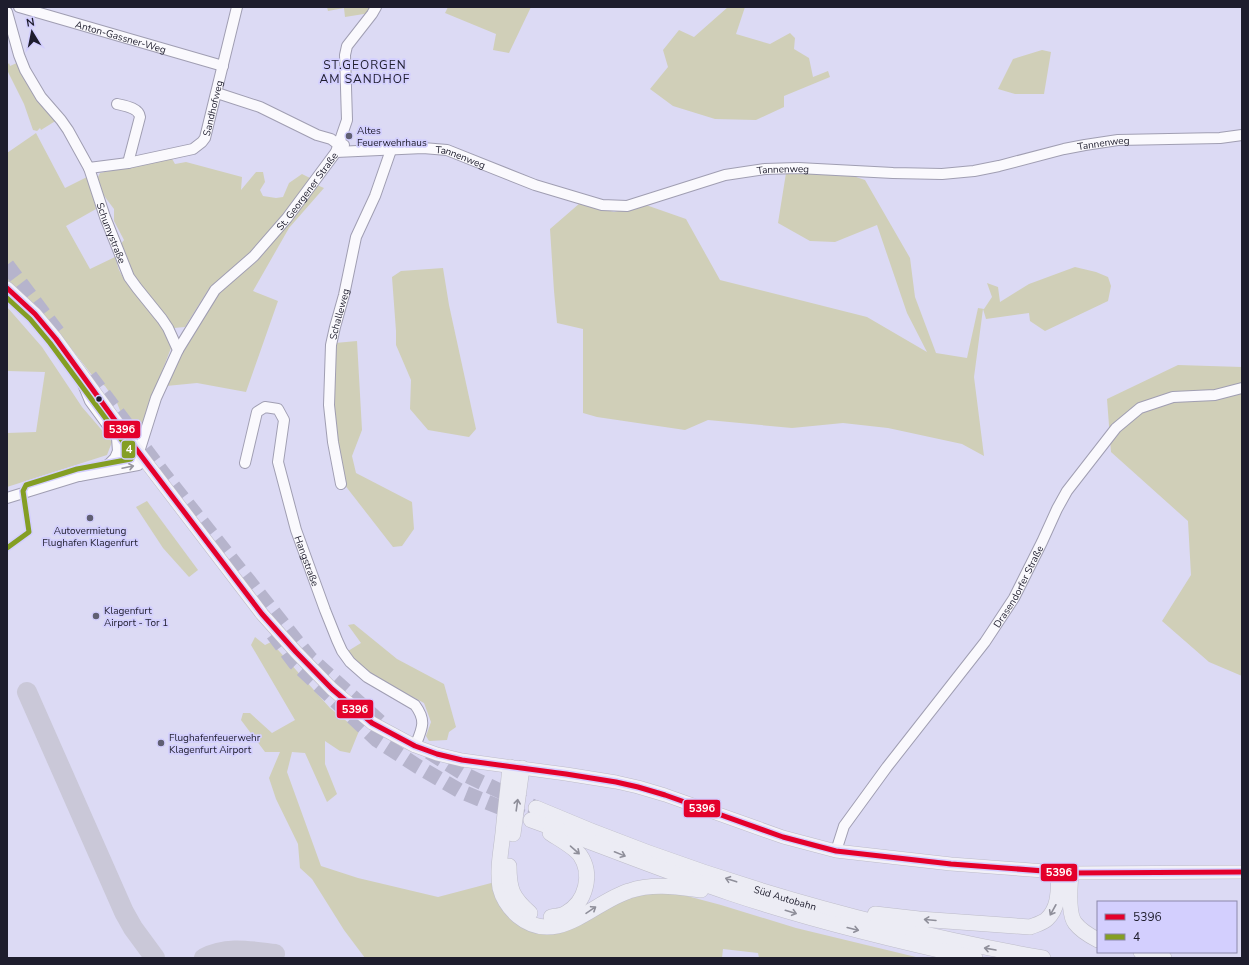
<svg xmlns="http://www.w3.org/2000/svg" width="1249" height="965" font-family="'Nunito Sans',sans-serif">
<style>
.green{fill:#d0cfb8}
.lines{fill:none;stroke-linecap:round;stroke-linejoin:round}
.taxiway{stroke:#cac8d8;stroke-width:20}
.highway-tunnel{stroke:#b6b4cc;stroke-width:15;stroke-dasharray:15 8;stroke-linecap:butt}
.minor-casing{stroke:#a09eb2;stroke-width:12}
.major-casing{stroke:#bdbcc9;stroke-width:14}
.highway-casing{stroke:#bdbcc9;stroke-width:16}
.minor{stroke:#faf9fd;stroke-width:10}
.major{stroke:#f2f1f8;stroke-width:13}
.highway{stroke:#ececf4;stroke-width:15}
.bus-1-casing{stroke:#d3cffe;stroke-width:8}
.bus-2-casing{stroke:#d3cffe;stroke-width:8}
.bus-1{stroke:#e4002b;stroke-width:5}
.bus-2{stroke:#849e24;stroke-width:5}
.oneway{stroke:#97969f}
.oneway2{stroke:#8f8f9a}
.poi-dot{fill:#605f73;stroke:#d3cffe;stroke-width:1.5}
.bus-dot{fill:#1e1d2d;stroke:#d3cffe;stroke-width:1.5}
.labels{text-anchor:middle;stroke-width:3.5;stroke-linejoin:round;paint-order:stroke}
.street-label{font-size:10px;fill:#1e1d2d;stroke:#d3cffe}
.poi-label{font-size:10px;fill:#1e1d2d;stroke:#d3cffe;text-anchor:start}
.quarter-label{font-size:12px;letter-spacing:1px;fill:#1e1d2d;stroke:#d3cffe}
.line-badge{stroke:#d3cffe;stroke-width:1.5}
.badge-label{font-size:11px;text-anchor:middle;font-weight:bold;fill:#fff}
</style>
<rect width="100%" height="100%" fill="#dcdaf4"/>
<g class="green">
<polygon points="327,7 373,7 370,13 345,17 344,8 328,11"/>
<polygon points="448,7 531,7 509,53 493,50 496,34 445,13"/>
<polygon points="728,7 745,7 736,34 770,44 790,33 795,38 794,49 809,58 813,77 828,71 830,77 784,96 784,107 756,120 715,119 673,106 650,89 668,67 663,50 679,30 694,37"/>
<polygon points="1042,50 1051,52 1044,94 1015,94 998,89 1013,59"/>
<polygon points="19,62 57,120 41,130 40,128 37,131 33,130 24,104 7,70 7,66 9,63 10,66"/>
<polygon points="36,133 65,188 89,176 96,209 66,226 90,269 115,257 119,270 125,281 163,325 169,336 171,348 141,426 131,427 122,415 117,403 105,386 95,379 53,325 26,296 7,280 7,153"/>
<polygon points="171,157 175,164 186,162 242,177 241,190 256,172 263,172 265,182 260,190 263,196 276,198 283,197 289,183 302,174 312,179 284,216 250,254 208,290 185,327 174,328 139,287 128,267 120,245 124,240 114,221 114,209 99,189 97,179 100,173"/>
<polygon points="786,173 850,175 865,180 910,258 915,297 936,353 967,358 978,308 984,309 992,297 987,283 998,287 1000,302 1029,284 1075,267 1096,272 1108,277 1111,286 1108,301 1045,331 1030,321 1029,313 986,319 983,309 974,377 984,456 962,444 888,428 843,423 792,428 708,420 685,430 597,417 583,413 583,329 557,323 554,291 550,229 580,203 614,212 646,205 686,219 720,280 867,317 927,352 907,313 877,225 835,242 810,241 778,223"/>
<polygon points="317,185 324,188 289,228 253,291 278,301 246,392 197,383 166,386 189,339 214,297 259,259"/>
<polygon points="443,268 449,305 476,429 469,437 428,430 410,409 411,380 396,345 396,331 392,277 401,271"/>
<polygon points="7,307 42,347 82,407 112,442 107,455 7,487 7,433 36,432 45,372 7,371"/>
<polygon points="357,341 362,430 352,456 356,473 412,502 414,529 402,546 393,547 344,484 336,444 334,406 335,343"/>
<polygon points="1178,365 1242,367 1242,676 1209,662 1162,621 1191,575 1188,521 1111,452 1107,399"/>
<polygon points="147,501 198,570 189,577 163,548 136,507"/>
<polygon points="354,624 397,659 444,684 456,727 449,732 447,740 429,741 426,736 431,722 424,703 371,675 354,662 348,651 361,643 348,625"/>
<polygon points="255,637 265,645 271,642 330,708 359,731 350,753 340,751 325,741 325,764 337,794 327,802 305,753 292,752 287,772 321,866 358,878 438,897 495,882 536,930 630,896 672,892 721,905 796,928 920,958 759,958 758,953 723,949 722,958 365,958 344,930 312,879 300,868 298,844 276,799 269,778 280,752 265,752 241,720 243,713 250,713 272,733 295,720 251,645"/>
</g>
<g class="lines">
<g class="taxiway">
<polyline points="27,692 124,912 133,928 155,958"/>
<path d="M204,958c23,-12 46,-7 71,-4"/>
</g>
<g class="highway-tunnel">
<polyline points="7,265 59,334"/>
<polyline points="90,376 166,477 310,658 380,722"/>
<polyline points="273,634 295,663 377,740 417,766 460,791 531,820"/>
<polyline points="429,752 466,775 536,808"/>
</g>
<defs>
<g id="minor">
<path id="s1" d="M19,7l204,59"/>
<path id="s2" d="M7,12l12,43 6,15 16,27 20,23 7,10 21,38 16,49 24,60 8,11 25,31 6,9 10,22 -22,48 -17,54 -1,13 -59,11"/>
<polyline points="217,93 260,107 317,135 331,139 339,145 344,145"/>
<path d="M117,104c9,2 22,4 23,13l-12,46"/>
<path id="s3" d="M336,152l87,-4 24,2 88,35 67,20 25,1 98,-31 40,-6 33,-1 95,5 49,1 32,-3 25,-5 65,-17 21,-4 33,-5 102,-2 22,-3"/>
<path id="s4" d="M89,168l39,-5 65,-14 9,-7 3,-4 32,-131"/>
<path id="s5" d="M178,350l37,-60 39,-34 33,-38 49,-66 11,-32 -2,-65 2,-9 25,-32 4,-7"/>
<polyline points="80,377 90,401 117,438 118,451 115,458 110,463"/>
<path id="s6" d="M245,463l12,-51 8,-5 13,2 6,11 -6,42 18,68 29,80 12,30 5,11 8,11 17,15 48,28c12,16 7,24 0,41"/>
<polyline points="100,468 139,452"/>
<path id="s7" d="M341,484l-8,-42 -4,-37 2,-60 4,-18 9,-32 12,-58 19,-41 16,-46"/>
<polyline points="7,498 85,474"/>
<path id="s8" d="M836,851l8,-25 43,-59 98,-125 29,-44 28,-56 15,-33 10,-18 49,-63 24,-20 33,-11 42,-2 27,-7"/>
</g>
<polyline id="major" points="7,288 35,314 56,339 130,441 262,614 296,652 332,689 372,723 415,746 437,754 462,760 566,774 616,782 638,787 665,795 783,837 836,851 951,864 1071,873 1242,872"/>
<g id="highway">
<path d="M510,767c-2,22 -5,44 -7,66 -2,18 -6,37 -3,55 3,12 9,20 18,28 39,32 75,-14 111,-25 24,-8 48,-4 72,-1"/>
<path id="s9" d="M536,808c162,70 333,119 507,150"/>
<path d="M531,820c67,24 132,51 199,73 80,27 163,47 245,65"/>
<path d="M550,833c9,6 24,14 30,22 13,19 6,47 -14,58 -4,3 -11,3 -15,4"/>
<polyline points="513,834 522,768"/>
<path d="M509,866c0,23 3,31 21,47"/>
<path d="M1071,873c-1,12 -3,41 4,50 6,8 15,13 23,17"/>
<path d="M875,914l44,5 111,8c5,-2 13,-4 17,-8 13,-12 11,-31 12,-47"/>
<polyline points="1141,952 1164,958"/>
</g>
</defs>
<use href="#minor" class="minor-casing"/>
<use href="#major" class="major-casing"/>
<use href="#highway" class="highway-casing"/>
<use href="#minor" class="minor"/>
<use href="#major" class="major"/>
<use href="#highway" class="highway"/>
<defs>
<polyline id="bus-1" points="7,288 35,314 56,339 130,441 262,614 296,652 332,689 372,723 415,746 437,754 462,760 566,774 616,782 638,787 665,795 783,837 836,851 951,864 1071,873 1242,872"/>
<polyline id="bus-2" points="7,298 30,319 50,343 132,454 131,459 77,469 26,485 23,491 29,532 7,548"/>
</defs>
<use href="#bus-1" class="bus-1-casing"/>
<use href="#bus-2" class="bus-2-casing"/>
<use href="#bus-1" class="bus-1"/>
<use href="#bus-2" class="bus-2"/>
</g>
<defs><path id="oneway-shaft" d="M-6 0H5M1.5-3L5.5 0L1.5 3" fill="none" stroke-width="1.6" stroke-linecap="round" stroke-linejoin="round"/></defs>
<use class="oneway" href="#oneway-shaft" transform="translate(128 467) rotate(-12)"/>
<g class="oneway2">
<use href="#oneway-shaft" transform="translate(517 805) rotate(-82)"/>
<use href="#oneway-shaft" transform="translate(575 850) rotate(41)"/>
<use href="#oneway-shaft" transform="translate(620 854) rotate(22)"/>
<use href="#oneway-shaft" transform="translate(731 880) rotate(-162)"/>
<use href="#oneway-shaft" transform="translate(591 910) rotate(-34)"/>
<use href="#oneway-shaft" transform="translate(1053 910) rotate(119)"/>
<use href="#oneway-shaft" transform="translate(791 912) rotate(17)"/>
<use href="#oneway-shaft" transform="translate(930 920) rotate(-175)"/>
<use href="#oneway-shaft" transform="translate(853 929) rotate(14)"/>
<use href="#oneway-shaft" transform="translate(990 949) rotate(-170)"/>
</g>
<g class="poi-dot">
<circle cx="349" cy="136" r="4"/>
<circle cx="90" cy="518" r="4"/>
<circle cx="96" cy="616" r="4"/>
<circle cx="161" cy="743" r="4"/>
</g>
<circle class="bus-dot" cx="99" cy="399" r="3.5"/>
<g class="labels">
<g class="street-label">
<text dy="4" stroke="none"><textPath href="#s1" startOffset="106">Anton-Gassner-Weg</textPath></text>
<text dy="4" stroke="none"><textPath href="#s4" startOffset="153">Sandhofweg</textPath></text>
<text dy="4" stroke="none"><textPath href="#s3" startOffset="786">Tannenweg</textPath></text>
<text dy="4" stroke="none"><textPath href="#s3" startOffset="126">Tannenweg</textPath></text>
<text dy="4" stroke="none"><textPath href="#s3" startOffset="462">Tannenweg</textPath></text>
<text dy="4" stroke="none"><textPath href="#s5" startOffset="206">St. Georgener Straße</textPath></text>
<text dy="4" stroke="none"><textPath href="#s2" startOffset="247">Schumystraße</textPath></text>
<text dy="4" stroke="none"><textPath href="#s7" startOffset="172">Schalleweg</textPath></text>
<text dy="4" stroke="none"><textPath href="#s6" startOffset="233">Hangstraße</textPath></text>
<text dy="4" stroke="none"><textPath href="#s8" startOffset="323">Drasendorfer Straße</textPath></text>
<text dy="4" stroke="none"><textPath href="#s9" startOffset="265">Süd Autobahn</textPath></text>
</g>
<g class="poi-label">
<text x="357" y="134">Altes<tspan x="357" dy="12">Feuerwehrhaus</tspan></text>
<text x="90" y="534" text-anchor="middle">Autovermietung<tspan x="90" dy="12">Flughafen Klagenfurt</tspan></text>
<text x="104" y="614">Klagenfurt<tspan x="104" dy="12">Airport - Tor 1</tspan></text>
<text x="169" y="741">Flughafenfeuerwehr<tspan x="169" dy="12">Klagenfurt Airport</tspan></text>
</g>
<g class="quarter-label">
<text x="365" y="69">ST.GEORGEN<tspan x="365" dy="14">AM SANDHOF</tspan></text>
</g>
</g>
<g class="line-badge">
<rect x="103" y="420" width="38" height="19" rx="4" fill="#e4002b"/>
<rect x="121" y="440" width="15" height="19" rx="4" fill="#849e24"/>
<rect x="336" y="699" width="38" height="20" rx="4" fill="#e4002b"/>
<rect x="683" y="799" width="38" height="19" rx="4" fill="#e4002b"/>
<rect x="1040" y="863" width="38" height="19" rx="4" fill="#e4002b"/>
</g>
<g class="badge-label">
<text x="122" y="433">5396</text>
<text x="129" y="453">4</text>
<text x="355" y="713">5396</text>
<text x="702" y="812">5396</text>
<text x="1059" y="876">5396</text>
</g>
<rect width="1249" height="965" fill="none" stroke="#1e1d2d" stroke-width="16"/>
<rect x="1097" y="901" width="140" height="52" fill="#d3cffe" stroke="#8b88aa"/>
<rect x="1105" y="914" width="20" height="6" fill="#e4002b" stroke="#8b88aa"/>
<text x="1133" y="921" font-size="12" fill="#1e1d2d">5396</text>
<rect x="1105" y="934" width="20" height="6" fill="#849e24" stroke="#8b88aa"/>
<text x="1133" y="941" font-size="12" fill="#1e1d2d">4</text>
<g transform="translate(32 32) rotate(350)" stroke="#d3cffe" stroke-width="3" paint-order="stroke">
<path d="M0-3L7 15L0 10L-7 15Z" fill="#1e1d2d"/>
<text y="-6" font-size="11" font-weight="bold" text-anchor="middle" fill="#1e1d2d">N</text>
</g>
</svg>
